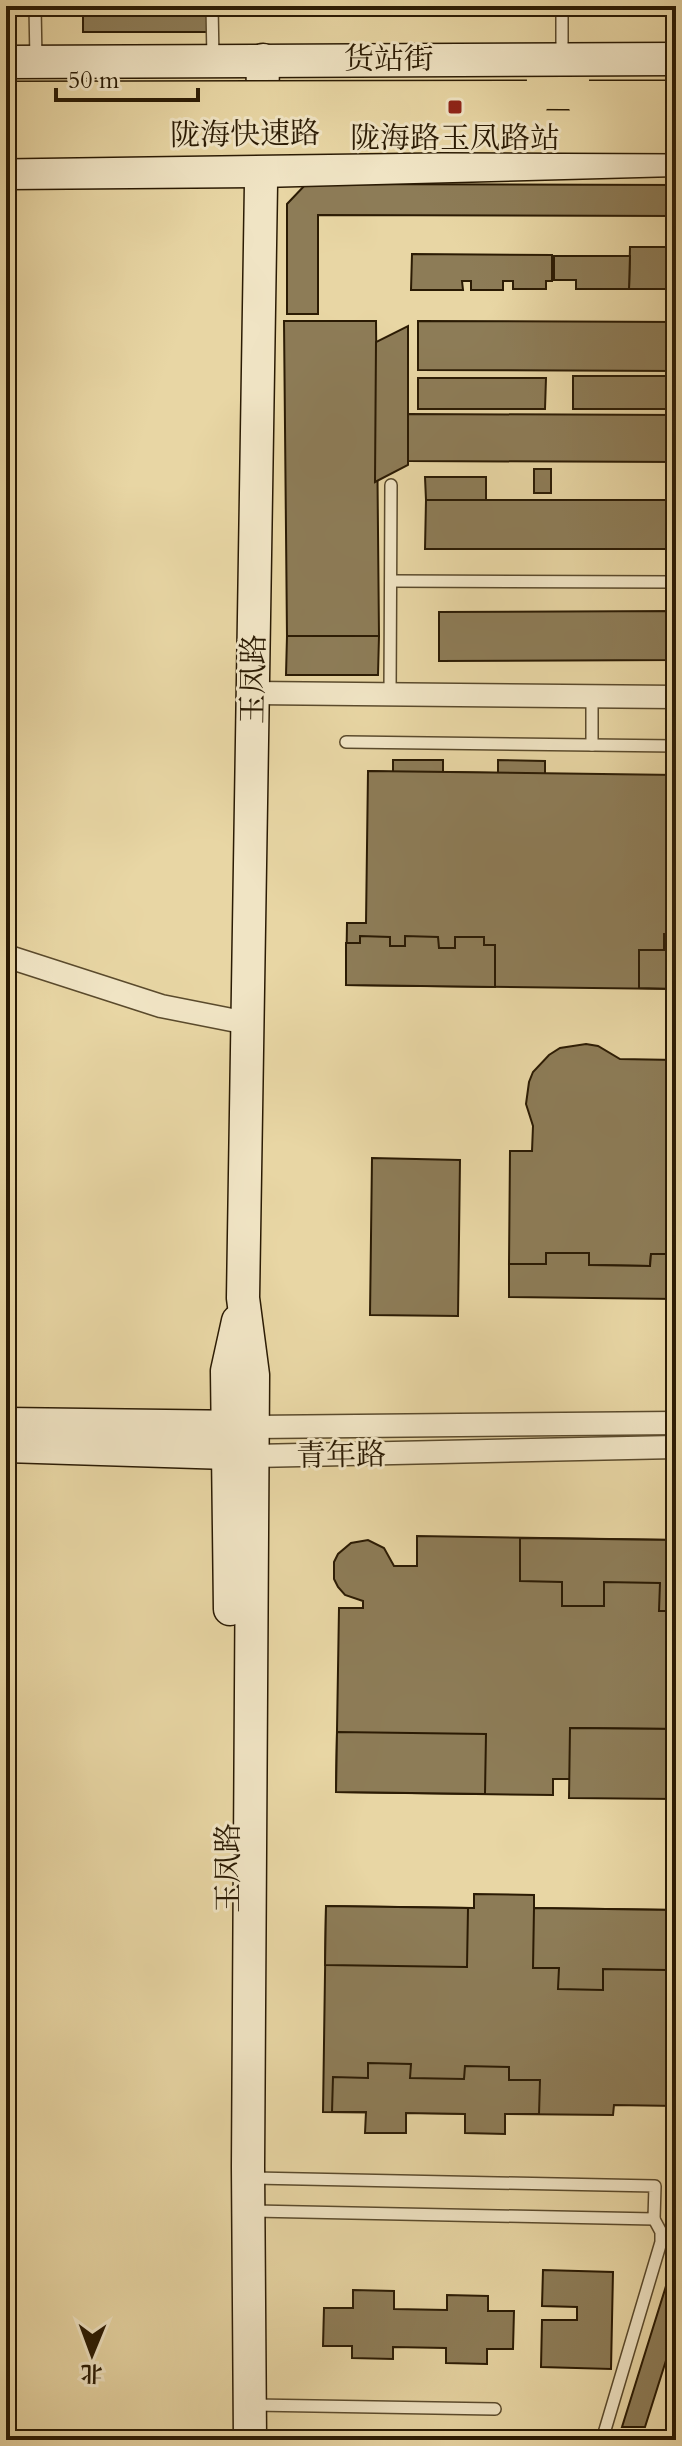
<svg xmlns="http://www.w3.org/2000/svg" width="682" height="2446" font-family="Cardo,'Noto Serif SC',serif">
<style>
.building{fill:#8d7c57;stroke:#2b1b04;stroke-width:2}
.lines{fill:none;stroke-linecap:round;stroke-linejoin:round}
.lane-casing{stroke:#5a4a2c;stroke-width:14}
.street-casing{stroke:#5a4a2c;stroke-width:25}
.secondary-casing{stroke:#2b1b04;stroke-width:35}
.lane{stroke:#f0e4c4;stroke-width:11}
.street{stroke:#f0e4c4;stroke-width:22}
.secondary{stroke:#f0e4c4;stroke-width:32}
.highway-bridge-casing{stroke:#2b1b04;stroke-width:45;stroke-linecap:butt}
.highway-bridge{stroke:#e8d6a4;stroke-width:42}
.poi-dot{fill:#8f2418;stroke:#f0e4c4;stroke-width:3}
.labels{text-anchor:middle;stroke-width:6;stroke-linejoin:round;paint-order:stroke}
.street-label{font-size:30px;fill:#2b1b04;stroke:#f0e4c4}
.poi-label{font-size:30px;fill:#2b1b04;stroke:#f0e4c4}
</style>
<rect width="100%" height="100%" fill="#e8d6a4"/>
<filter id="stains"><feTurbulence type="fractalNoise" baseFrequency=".0025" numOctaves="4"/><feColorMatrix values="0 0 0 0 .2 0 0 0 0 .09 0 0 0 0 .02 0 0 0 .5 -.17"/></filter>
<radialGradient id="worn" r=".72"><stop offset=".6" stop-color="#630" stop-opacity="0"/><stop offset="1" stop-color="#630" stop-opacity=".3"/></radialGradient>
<g class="building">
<rect x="6" y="6" width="20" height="9"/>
<rect x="42" y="6" width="33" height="9"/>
<rect x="83" y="11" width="124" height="21"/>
<polygon points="306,184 676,185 676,216 318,215 318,314 287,314 287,204"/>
<polygon points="630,247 676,247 676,289 629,289"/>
<polygon points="412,254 552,255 552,281 546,281 546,289 513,289 513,281 503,281 503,290 471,290 471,281 462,281 463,290 411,290"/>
<polygon points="554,256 630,256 629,289 576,289 576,280 554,280"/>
<polygon points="284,321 376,321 379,636 287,636"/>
<polygon points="418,321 676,322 676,371 418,370"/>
<polygon points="408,326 408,465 375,482 376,342"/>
<rect x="573" y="376" width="103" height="33"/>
<polygon points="418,378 546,378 545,409 418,409"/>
<polygon points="408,414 676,415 676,462 408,461"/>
<rect x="534" y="469" width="17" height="24"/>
<polygon points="425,477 486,477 486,500 426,500"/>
<polygon points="426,500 676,500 676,549 425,549"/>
<polygon points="676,611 676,660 439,661 439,612"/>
<polygon points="287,636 379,636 378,675 286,675"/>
<polygon points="393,760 443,760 443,772 498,773 498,760 545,761 545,774 580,774 579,814 543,814 542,828 500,827 500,813 445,813 445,826 407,826 406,812 368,812 368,771 393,772"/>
<polygon points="675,766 676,813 648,813 648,775 675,775"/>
<polygon points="368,771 676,775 676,989 346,985 347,923 366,923"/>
<polygon points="664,934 676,934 676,989 639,988 639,950 664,950"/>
<polygon points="360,936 390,937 390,946 405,946 405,936 438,937 439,948 455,948 455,937 484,937 484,945 495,945 495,987 346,985 346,943 360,943"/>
<polygon points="586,1044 598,1046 620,1059 676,1060 676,1254 651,1254 650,1266 589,1265 589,1253 546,1253 546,1264 509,1264 510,1151 532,1151 533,1126 526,1104 529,1082 533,1072 549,1055 560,1048"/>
<polygon points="372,1158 460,1160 458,1316 370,1315"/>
<polygon points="546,1253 589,1253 589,1265 650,1266 651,1254 676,1254 676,1299 509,1297 509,1264 546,1264"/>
<polygon points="417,1536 676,1540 676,1729 570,1728 570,1779 553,1779 553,1795 336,1792 339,1608 363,1608 363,1601 345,1595 338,1587 334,1579 334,1562 338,1554 351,1543 368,1540 384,1548 394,1566 417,1566"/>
<polygon points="520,1538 676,1540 676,1611 659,1611 660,1583 604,1582 604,1606 562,1606 562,1582 520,1581"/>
<polygon points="570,1728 676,1729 676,1799 569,1798"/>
<polygon points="337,1732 486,1734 485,1794 336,1792"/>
<polygon points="474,1894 534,1895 534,1908 676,1910 676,2106 614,2105 613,2115 323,2112 326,1906 474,1908"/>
<polygon points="326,1906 468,1908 467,1967 325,1965"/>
<polygon points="534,1908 676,1910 676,1991 667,1991 667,1970 603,1969 603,1990 558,1989 559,1968 533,1968"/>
<polygon points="368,2063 411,2064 410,2078 464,2079 465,2066 509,2067 509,2080 540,2080 539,2114 505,2114 505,2134 465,2133 465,2114 406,2113 406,2133 365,2133 366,2112 332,2112 333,2077 368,2078"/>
<polygon points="676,2254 676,2351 669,2351 645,2427 622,2427"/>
<polygon points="543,2270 613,2272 611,2369 541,2367 542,2320 577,2320 577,2307 542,2306"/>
<polygon points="353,2290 394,2291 394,2309 447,2310 447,2295 488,2296 488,2311 514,2311 513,2349 487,2349 487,2364 446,2363 446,2348 393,2347 393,2359 352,2358 352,2346 323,2346 324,2308 353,2308"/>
<polygon points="620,2433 672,2436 671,2440 617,2440"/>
</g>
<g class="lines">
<defs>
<g id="lane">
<polyline points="35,6 36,61"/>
<polyline points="212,6 213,59"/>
<polyline points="562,6 562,59"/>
<polyline points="391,581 676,582"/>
<polyline points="390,694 391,485"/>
<polyline points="346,742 676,746"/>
<polyline points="592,745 592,696"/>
<polyline points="249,2178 655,2186 654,2219 251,2211"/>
<polyline points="251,2405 495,2409"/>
<polyline points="602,2440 661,2242 661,2232 654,2219"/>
</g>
<g id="street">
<polyline points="253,693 676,697"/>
<polyline points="6,956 161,1006 247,1023"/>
<polyline points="253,1427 676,1423"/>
<polyline points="252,1456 676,1447"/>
</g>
<g id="secondary">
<polyline points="6,62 676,59"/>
<polyline points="6,173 261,171 676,160"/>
<polyline points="6,1424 246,1427"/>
<polyline points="6,1446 228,1453 246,1456"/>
<polyline points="230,1609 227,1371 238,1321"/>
<polyline points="250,2440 248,2167 253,1375 243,1298 263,60"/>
</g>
</defs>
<use href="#lane" class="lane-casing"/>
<use href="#street" class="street-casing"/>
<use href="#secondary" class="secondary-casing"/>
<use href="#lane" class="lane"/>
<use href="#street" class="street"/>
<use href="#secondary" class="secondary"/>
<defs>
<g id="highway-bridge">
<polyline points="589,102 676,102"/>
<polyline points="6,103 527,102"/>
<polyline points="6,137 441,131 676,132"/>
</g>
</defs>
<use href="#highway-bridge" class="highway-bridge-casing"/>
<use href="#highway-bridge" class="highway-bridge"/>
</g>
<rect class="poi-dot" x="447" y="99" width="16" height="16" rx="4"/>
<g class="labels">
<g class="street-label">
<text x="389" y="69">货站街</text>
<text transform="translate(245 134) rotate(-1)" y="10">陇海快速路</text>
<text transform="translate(253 679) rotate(-89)" y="10">玉凤路</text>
<text transform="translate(341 1455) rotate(-1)" y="10">青年路</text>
<text transform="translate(228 1868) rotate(-90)" y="10">玉凤路</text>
</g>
<g class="poi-label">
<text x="455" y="148">陇海路玉凤路站</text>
</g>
</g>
<rect width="682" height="2446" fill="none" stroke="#e8d6a4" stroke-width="32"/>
<rect x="8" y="8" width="666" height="2430" fill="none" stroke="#2b1b04" stroke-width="4"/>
<rect x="16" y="16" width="650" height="2414" fill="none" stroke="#2b1b04" stroke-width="2"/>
<g transform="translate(92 2354) rotate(181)" stroke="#f0e4c4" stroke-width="6" paint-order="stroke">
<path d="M0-6L14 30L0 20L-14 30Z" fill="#2b1b04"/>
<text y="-12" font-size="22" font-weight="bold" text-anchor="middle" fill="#2b1b04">北</text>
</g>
<path d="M56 88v12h142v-12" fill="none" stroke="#2b1b04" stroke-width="4"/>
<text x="68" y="88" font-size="24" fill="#2b1b04" stroke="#f0e4c4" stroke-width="6" paint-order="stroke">50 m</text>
<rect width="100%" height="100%" filter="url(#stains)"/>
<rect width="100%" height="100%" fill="url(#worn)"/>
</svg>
